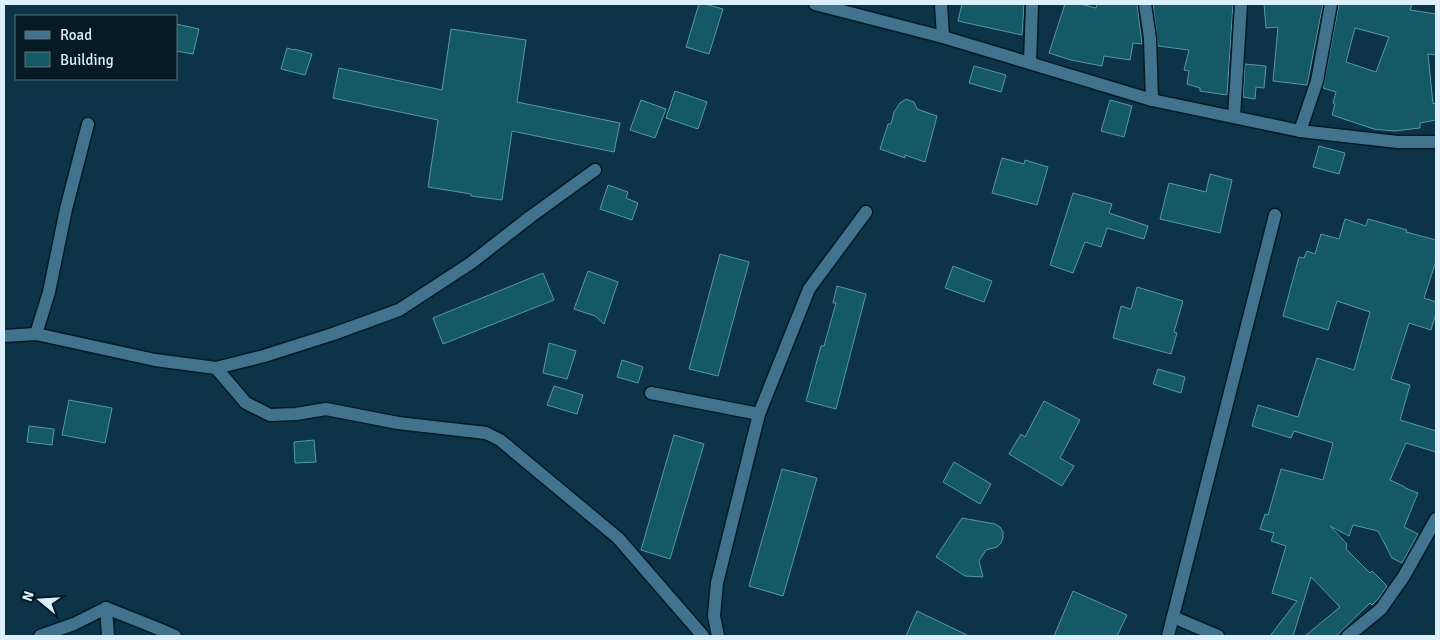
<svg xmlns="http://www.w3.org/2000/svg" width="1440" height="640" font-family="Signika,sans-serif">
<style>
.building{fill:#155967;stroke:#5897a6;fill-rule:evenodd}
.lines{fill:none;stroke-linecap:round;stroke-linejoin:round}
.minor-casing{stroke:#021a27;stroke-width:15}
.minor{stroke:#42738e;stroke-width:12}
</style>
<rect width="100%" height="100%" fill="#0d3347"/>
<g class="building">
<polygon points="699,4 705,4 723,9 709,54 686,47"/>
<polygon points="962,4 1024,4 1022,35 958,21"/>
<polygon points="1065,4 1080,4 1096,8 1097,4 1137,4 1142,44 1133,43 1130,60 1104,56 1102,66 1071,60 1049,53"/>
<polygon points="1153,4 1233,4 1227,95 1200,91 1200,88 1187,84 1189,71 1184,70 1189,50 1158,46"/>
<polygon points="1264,4 1323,4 1307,85 1273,81 1278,27 1266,28"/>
<path d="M1339,4h73l-2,6 26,4v41l-8,-1 5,50 3,-1v17l-16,3v5l-26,3 -20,-2 -42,-14 3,-11 -2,-1 3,-11 -13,-4zM1355,28l34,9 -13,35 -30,-10z"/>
<polygon points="176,24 199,29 193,54 176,51"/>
<polygon points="451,29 526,40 517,102 620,123 614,152 512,131 502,200 471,196 471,194 428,187 438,120 333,98 339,68 442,90"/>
<polygon points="287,48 294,50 294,49 312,54 305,75 281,69"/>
<polygon points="1245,64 1266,66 1264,88 1256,87 1255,99 1243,97"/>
<polygon points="974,66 1006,75 1001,92 969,83"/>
<polygon points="675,91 707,102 698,129 666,118"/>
<polygon points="906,99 914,102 917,109 937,116 925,162 905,155 905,158 880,149 888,124 891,124 894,112 900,103"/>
<polygon points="641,100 666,109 655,138 630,130"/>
<polygon points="1110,100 1132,106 1124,137 1101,131"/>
<polygon points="1319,146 1345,153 1339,174 1313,167"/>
<polygon points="1002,158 1024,164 1025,160 1048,167 1037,205 992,193"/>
<polygon points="1210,174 1232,180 1220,233 1160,219 1169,183 1206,192"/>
<polygon points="608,185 628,192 626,198 638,203 632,220 600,209"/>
<polygon points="1073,193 1112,204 1109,213 1148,226 1144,239 1107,228 1101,247 1085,242 1073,273 1050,265"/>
<polygon points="1345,219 1366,226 1368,219 1407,230 1406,232 1436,240 1436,261 1424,298 1436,302 1436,313 1431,330 1409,323 1391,379 1410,385 1400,420 1436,431 1436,452 1406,443 1390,480 1405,487 1405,488 1418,493 1404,527 1418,534 1402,563 1392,558 1378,531 1353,525 1349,536 1330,526 1347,544 1346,549 1370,573 1372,571 1387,586 1379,598 1372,605 1370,603 1336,636 1305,636 1340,607 1311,577 1293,636 1270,636 1297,601 1272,593 1286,546 1271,541 1274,533 1260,529 1265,514 1268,515 1281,469 1323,480 1333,443 1294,431 1291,438 1252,426 1258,405 1298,417 1317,358 1354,370 1370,312 1337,301 1328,330 1283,316 1299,257 1304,258 1307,251 1315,254 1321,234 1339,239"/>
<polygon points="720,254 749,262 718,376 689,369"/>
<polygon points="953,266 992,281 984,302 945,288"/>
<polygon points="588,271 618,282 604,324 595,316 574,309"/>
<polygon points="543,273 554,300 443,344 433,318"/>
<polygon points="837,286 866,294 836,409 806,401 821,346 824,346 836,303 833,303"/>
<polygon points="1137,287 1183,301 1174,332 1177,333 1171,354 1113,338 1121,306 1131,309"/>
<polygon points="549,343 576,351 567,379 543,373"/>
<polygon points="622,360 643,367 638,383 617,377"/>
<polygon points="1158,369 1185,377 1181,393 1153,384"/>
<polygon points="554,386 583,395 577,414 547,405"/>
<polygon points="69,400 112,408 105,443 62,435"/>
<polygon points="1044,401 1080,420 1060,458 1074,466 1062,486 1009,454 1021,434 1025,437"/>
<polygon points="29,426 54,429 52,445 27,442"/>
<polygon points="674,435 704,444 670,559 641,550"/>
<polygon points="314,440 316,462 295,463 294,442"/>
<polygon points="954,462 991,484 980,504 943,482"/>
<polygon points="782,469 817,478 783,596 749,586"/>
<polygon points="962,518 995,524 1000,527 1003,532 1003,538 1001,543 997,547 986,550 979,561 983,577 965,576 936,557"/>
<polygon points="1073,591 1127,615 1117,636 1054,636"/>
<polygon points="917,611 969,636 906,636"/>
</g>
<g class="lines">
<defs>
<g id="minor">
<polyline points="815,4 943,37 1152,100 1300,131 1398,142 1436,142"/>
<polyline points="941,4 943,37"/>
<polyline points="1145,4 1150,38 1152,100"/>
<polyline points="1030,63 1032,4"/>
<polyline points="1234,117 1241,4"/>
<polyline points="1300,131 1317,81 1331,4"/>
<polyline points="36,334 49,292 66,209 88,124"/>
<polyline points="4,336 36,334 155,360 216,368 264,356 333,334 399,310 471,263 530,217 595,170"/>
<polyline points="216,368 246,403 270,415 296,414 326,409 398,423 486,433 500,440 618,538 703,636"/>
<polyline points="651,393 759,414"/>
<polyline points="106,608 108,636"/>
<polyline points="1173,617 1218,636"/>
<polyline points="40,636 74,624 106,608 154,627 175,636"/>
<polyline points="718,636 714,616 717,583 759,414 809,289 866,212"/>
<polyline points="1168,636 1275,215"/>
<polyline points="1348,636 1381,609 1404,576 1436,519"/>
</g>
</defs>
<use href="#minor" class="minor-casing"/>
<use href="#minor" class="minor"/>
</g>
<rect width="1440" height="640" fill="none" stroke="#dbf0fc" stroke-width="10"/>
<rect x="15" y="15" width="162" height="65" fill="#061a25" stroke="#5b707b"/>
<rect x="25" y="31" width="25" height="8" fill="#42738e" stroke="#5b707b"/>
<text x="60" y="40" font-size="15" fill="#dbf0fc">Road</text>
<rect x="25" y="52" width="25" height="15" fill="#155967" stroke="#5b707b"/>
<text x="60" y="65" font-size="15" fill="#dbf0fc">Building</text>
<g transform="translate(40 600) rotate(288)" stroke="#061a25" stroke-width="4" paint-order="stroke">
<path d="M0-4L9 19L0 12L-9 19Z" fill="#dbf0fc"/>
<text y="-8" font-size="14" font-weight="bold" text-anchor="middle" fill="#dbf0fc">N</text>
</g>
</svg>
